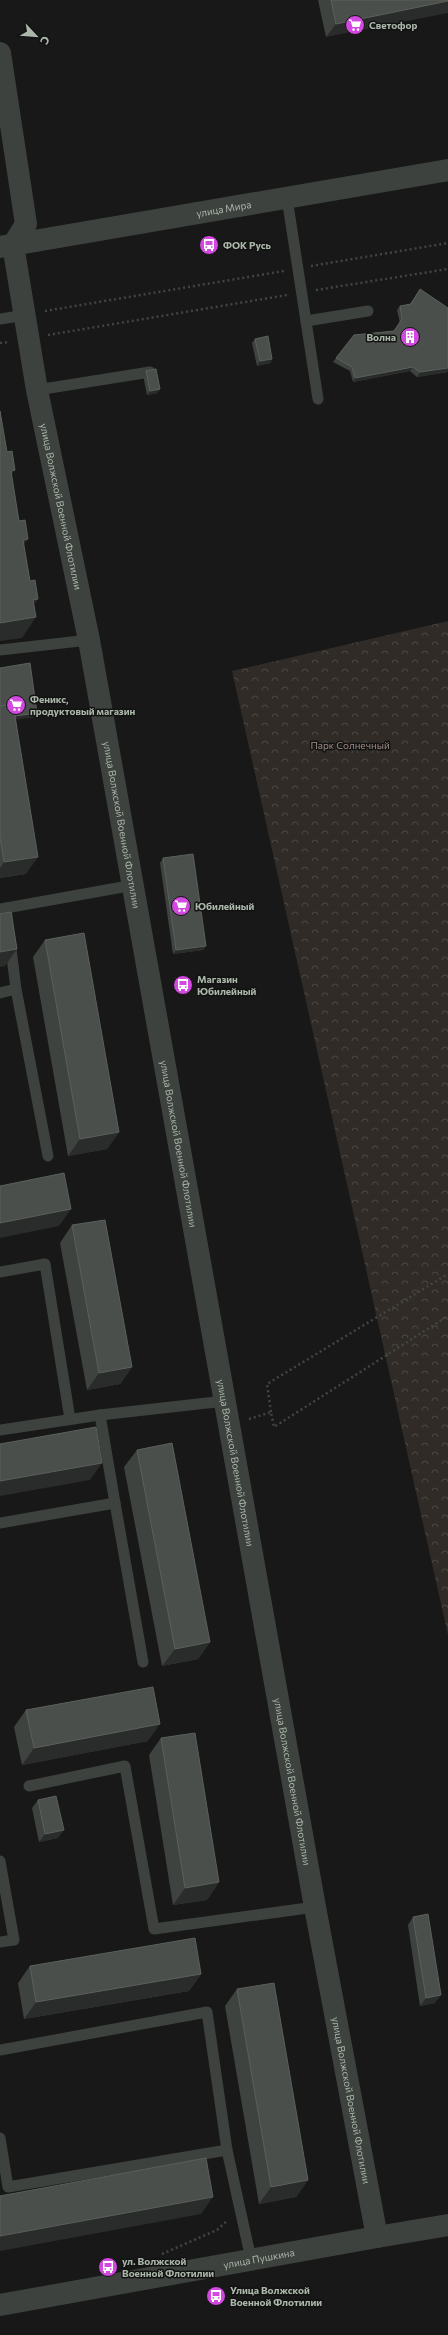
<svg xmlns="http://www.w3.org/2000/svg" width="448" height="2335" font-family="Commissioner,sans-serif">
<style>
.park{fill:url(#park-crowns)}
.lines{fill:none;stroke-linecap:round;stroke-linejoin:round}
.path{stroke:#414640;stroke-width:2.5;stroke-dasharray:2 3;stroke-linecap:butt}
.service{stroke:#3d423e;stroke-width:11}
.minor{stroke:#3d423e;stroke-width:22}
.tertiary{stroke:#3d423e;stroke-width:22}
.wall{fill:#3f4340}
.shaded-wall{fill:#2a2c2b}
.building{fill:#4b4f4b;stroke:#5a605a}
.labels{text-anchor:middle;stroke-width:3;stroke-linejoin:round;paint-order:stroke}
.poi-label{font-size:10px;font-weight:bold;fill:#abb7aa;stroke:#121312;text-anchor:start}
.street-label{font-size:10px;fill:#abb7aa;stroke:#121312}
.park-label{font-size:10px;fill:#a08c84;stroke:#121312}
</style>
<defs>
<pattern id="park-crowns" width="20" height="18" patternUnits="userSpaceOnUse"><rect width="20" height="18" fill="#302b27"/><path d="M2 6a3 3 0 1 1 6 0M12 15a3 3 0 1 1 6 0" fill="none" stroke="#4b4844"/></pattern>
</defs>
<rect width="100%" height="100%" fill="#171817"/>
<polygon class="park" points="448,621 448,1635 232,671"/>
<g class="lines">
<g class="path">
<polyline points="311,266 448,243"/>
<polyline points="316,290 448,269"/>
<polyline points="45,311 284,271"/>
<polyline points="48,335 287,295"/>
<polyline points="0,343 9,342"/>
<polyline points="271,1412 267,1384 448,1274"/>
<polyline points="249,1419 271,1412 274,1427 448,1316"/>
<polyline points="162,2254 217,2230 228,2220"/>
</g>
<g class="service">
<polyline points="287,198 318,399"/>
<polyline points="0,319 25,315"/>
<polyline points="306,321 368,311"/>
<polyline points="37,390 150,372"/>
<polyline points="0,650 89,640"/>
<polyline points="6,908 16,989 48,1156"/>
<polyline points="0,909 134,885"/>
<polyline points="0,993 16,989"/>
<polyline points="0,1272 45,1264 70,1419"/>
<polyline points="100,1415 115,1503"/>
<polyline points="0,1430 100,1415 225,1401"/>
<polyline points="0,1523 115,1503 143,1662"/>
<polyline points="29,1786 125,1766 154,1929 315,1907"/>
<polyline points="0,1861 14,1940 0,1942"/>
<polyline points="0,2050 207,2012 227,2150 251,2259"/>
<polyline points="0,2138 8,2187 227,2150"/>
</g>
<g class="minor">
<polyline points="0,53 26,224 13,245"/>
<path id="s1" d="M0,2305l377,-68"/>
</g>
<g class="tertiary">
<path id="s2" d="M13,245l24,145 52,250 226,1267 62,330 71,-12"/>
<path id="s3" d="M0,247l448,-77"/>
</g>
</g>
<g class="wall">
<polygon points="318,0 448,0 326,37"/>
<polygon points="420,289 448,372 417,377 410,371 353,382 350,371 333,362 354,335 394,331 400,323 397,310 400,306 410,304"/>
<polygon points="255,339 272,359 270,363 257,366 252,343"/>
<polygon points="146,371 160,389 157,393 147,395 143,375"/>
<polygon points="0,668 34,717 16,719 26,874 0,878"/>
<polygon points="163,858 206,946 203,950 173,954 160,863"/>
<polygon points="45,940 119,1132 107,1149 68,1156 33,957"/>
<polygon points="72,1225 132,1367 120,1384 87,1390 60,1243"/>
<polygon points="137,1450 210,1642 198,1659 162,1666 124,1467"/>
<polygon points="26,1710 148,1741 22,1765 14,1727"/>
<polygon points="161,1738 219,1882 207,1900 173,1905 149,1755"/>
<polygon points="38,1800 58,1838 39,1842 32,1808"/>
<polygon points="413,1917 435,2003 420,2006 408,1925"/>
<polygon points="30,1966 201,1974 189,1991 24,2019 18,1983"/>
<polygon points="237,1989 308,2180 296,2197 259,2204 225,2006"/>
</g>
<g class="shaded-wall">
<polygon points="448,1 448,13 326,37 336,24"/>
<polygon points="272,359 270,363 257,366 260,361"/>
<polygon points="413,367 410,371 353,382 355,378"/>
<polygon points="448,368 448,372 417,377 420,372"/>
<polygon points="160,389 157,393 147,395 150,391"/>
<polygon points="15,470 1,490 11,471"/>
<polygon points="28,539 13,559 23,540"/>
<polygon points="38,599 24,619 36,617 22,638 0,641 0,623 33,600"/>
<polygon points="37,713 34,717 0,722 0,718"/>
<polygon points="38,857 26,874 0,878 0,868 4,862"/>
<polygon points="206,946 203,950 173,954 176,950"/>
<polygon points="17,949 5,966 0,967 0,952"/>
<polygon points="119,1132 107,1149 68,1156 80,1139"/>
<polygon points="71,1209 59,1226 0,1238 0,1223"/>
<polygon points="132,1367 120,1384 87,1390 99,1373"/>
<polygon points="102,1463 90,1480 0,1496 0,1481"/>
<polygon points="210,1642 198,1659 162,1666 175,1649"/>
<polygon points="160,1724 148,1741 22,1765 34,1748"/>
<polygon points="64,1830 58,1838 39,1842 45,1834"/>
<polygon points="219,1882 207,1900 173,1905 185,1888"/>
<polygon points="201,1974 189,1991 24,2019 36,2002"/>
<polygon points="441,1995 435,2003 420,2006 426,1998"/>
<polygon points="308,2180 296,2197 259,2204 271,2187"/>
<polygon points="213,2197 201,2214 0,2251 0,2236"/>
</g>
<g class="building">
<polygon points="331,0 448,0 448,1 336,24"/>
<polygon points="420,289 448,308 448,368 420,372 413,367 355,378 352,367 336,358 354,335 394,331 402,319 400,306 411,304"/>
<polygon points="268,336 272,359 260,361 255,339"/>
<polygon points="156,369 160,389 150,391 146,371"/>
<polygon points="0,411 7,452 12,451 15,470 11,471 19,521 25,520 28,539 23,540 30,581 35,580 38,599 33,600 36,617 0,623"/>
<polygon points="30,663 37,713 15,716 13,704 0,706 0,668"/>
<polygon points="13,704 38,857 4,862 0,837 0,706"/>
<polygon points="193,854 206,946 176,950 163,858"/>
<polygon points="11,912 17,949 0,952 0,914"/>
<polygon points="84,933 119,1132 80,1139 45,940"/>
<polygon points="64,1173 71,1209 0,1223 0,1186"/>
<polygon points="105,1220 132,1367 99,1373 72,1225"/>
<polygon points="96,1427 102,1463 0,1481 0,1444"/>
<polygon points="172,1443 210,1642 175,1649 137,1450"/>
<polygon points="153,1687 160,1724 34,1748 26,1710"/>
<polygon points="195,1733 219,1882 185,1888 161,1738"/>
<polygon points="56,1796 64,1830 45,1834 38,1800"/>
<polygon points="428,1914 441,1995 426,1998 413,1917"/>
<polygon points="195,1938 201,1974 36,2002 30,1966"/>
<polygon points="274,1983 308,2180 271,2187 237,1989"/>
<polygon points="206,2158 213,2197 0,2236 0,2196"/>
</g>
<defs>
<symbol id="supermarket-disc" viewBox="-11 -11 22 22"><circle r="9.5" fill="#d149de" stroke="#121312"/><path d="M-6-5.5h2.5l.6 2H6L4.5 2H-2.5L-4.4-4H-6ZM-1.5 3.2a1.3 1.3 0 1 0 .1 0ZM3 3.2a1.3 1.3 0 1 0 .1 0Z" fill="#fff"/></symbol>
<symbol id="bus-disc" viewBox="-11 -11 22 22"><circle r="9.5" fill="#d149de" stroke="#121312"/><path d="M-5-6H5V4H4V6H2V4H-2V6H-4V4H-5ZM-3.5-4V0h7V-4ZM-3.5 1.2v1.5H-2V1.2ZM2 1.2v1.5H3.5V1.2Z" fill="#fff"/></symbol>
<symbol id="building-disc" viewBox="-11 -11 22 22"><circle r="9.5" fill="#d149de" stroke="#121312"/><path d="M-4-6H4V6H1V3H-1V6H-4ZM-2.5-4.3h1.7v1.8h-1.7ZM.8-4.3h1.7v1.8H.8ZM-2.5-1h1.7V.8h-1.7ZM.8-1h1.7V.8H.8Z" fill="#fff"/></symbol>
</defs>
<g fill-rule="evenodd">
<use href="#supermarket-disc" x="344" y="14" width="22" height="22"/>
<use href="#bus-disc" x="198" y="234" width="22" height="22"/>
<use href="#building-disc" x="399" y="326" width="22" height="22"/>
<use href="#supermarket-disc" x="5" y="694" width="22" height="22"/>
<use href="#supermarket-disc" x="170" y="895" width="22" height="22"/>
<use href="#bus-disc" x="172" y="974" width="22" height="22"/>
<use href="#bus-disc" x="97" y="2256" width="22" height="22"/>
<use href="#bus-disc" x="205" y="2285" width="22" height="22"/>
</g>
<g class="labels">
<g class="poi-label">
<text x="369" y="29">Светофор</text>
<text x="223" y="249">ФОК Русь</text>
<text x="396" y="341" text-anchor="end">Волна</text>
<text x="30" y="703">Феникс,<tspan x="30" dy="12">продуктовый магазин</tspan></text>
<text x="195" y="910">Юбилейный</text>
<text x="197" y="983">Магазин<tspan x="197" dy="12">Юбилейный</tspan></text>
<text x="122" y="2265">ул. Волжской<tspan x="122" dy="12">Военной Флотилии</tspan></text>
<text x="230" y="2294">Улица Волжской<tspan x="230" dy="12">Военной Флотилии</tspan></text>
</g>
<g class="street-label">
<text dy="4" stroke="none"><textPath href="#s3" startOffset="227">улица Мира</textPath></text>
<text dy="4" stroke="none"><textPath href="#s2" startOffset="266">улица Волжской Военной Флотилии</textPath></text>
<text dy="4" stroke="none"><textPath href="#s2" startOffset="590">улица Волжской Военной Флотилии</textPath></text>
<text dy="4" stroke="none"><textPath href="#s2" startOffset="914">улица Волжской Военной Флотилии</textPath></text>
<text dy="4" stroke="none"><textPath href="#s2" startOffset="1238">улица Волжской Военной Флотилии</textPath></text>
<text dy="4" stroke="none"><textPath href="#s2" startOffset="1562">улица Волжской Военной Флотилии</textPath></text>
<text dy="4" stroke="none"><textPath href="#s2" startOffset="1886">улица Волжской Военной Флотилии</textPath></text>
<text dy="4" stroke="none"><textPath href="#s1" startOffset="263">улица Пушкина</textPath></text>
</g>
<g class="park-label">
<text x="350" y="749">Парк Солнечный</text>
</g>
</g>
<g transform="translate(36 36) rotate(116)" stroke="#121312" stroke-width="3" paint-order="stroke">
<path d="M0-3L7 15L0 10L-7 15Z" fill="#abb7aa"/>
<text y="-6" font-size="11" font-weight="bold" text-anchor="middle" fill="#abb7aa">С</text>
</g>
</svg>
